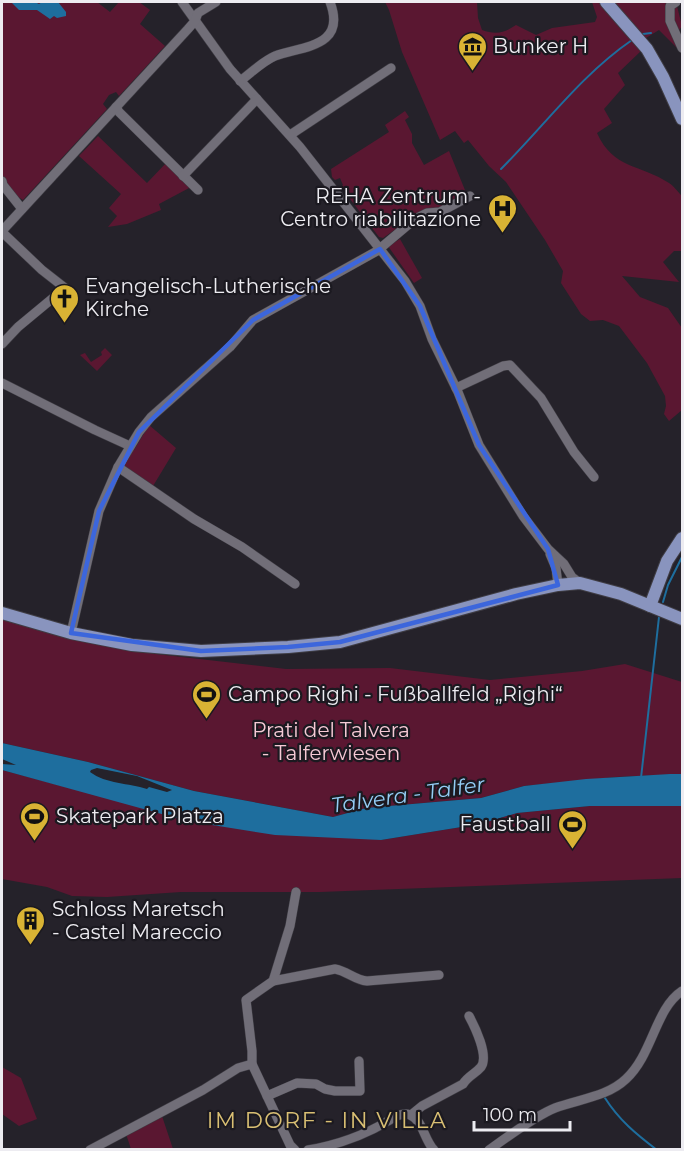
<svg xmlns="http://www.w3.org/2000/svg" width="684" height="1151" font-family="Montserrat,sans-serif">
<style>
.green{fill:#5a1731}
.water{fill:#1e6e9e;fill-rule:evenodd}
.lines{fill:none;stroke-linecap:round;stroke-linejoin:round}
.stream{stroke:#1e6e9e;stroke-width:2}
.minor-casing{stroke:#3f3d44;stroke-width:10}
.major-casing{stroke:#3f3d44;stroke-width:14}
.minor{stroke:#716e78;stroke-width:9}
.major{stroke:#8994be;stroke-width:12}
.marked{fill:none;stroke:#3c66dc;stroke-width:4.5;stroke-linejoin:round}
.labels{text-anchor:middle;stroke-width:4.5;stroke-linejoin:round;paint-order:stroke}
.poi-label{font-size:20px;fill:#edecf1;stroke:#1b1920;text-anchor:start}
.park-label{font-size:20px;fill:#f6c9d5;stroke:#1b1920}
.water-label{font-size:21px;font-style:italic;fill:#94cdf5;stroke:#1b1920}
.quarter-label{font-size:22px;letter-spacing:1.5px;fill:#d9bf73;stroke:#1b1920}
</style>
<rect width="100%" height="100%" fill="#25222a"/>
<g class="green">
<path d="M3,2h94l13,10 9,-10h20l11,8 -10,14 25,22 -46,50 -3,-4 -7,3 -6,9 4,5 -84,91c-10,-5 -17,-16 -21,-26v-170z"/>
<path d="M385,2h92l1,16 4,12c14,5 22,3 34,-5l20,10 16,-7 43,-6 2,-5 -5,-15h10l39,49 -23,22 7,12 -21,24 8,14 -15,10c16,36 43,31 72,50 5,3 9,9 13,13v55h-8l-11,11 16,20 -57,-6 18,21 28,11 14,20v82l-13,11 -5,-7 2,-8 -1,-10 -18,-33 -28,-37 -16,-6 -13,1 -9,-7 -20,-31 2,-12 -18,-31 -39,-58 -17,-16 -21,-26 -4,3 -9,-12 -15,9 -38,-88 -13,-42z"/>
<polygon points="614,2 676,2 682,26 677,33 681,52 659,30 646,38"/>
<polygon points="405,111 409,117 405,120 412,134 412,143 424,165 449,151 467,195 442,209 423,210 383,238 379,237 341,187 343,185 340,178 335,180 332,177 331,169 389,132 385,125"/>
<polygon points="98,136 147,183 167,162 191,187 159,204 161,210 127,224 108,227 117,216 109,208 121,194 79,156"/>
<polygon points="400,239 422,278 414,283 388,246"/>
<polygon points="105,348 112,355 97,371 80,355 85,353 91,362 102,355 101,352"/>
<polygon points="149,425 176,448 153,486 121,465 132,449 134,450"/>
<polygon points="2,614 156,654 286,669 390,668 490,680 582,671 625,664 682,682 682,774 616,777 524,786 481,798 366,808 333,817 194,791 88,762 2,743"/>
<polygon points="2,770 77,790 381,840 480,824 517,813 590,806 682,806 682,878 320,892 181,892 107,897 72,896 47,887 2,879"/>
<polygon points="2,1067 21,1078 37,1119 19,1126 2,1114"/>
<polygon points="162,1116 173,1149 131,1149 126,1134"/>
</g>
<g class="water">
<polygon points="11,2 35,2 39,4 42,2 58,2 66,12 66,16 57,18 54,16 50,19 37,10 19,10"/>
<path d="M2,743l86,19 106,29 139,26 33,-9 115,-10 43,-12 62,-7 84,-5h12v32h-92l-73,7 -37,11 -99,16 -106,-5 -88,-14 -185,-51v-6l14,1 -14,-6zM97,768l40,8 35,14 -5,2 -18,-5 -2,2c-18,-6 -41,-5 -57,-17l1,-2z"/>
</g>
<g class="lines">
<g class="stream">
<polyline points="643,34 651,33"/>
<path d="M501,169c44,-44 80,-94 131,-129"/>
<polyline points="663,602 668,585 682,557"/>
<polyline points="641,778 659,617"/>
<path d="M605,1098c14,22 31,36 52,52"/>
</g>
<defs>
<g id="minor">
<polyline points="182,2 230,69 300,147 405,281 420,306 432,339 458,392 479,445 523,516 548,549 564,564 572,577 580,583"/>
<polyline points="676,2 670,6 670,21 682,48"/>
<path d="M240,81c11,-8 23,-20 35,-25 28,-10 72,-9 55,-54"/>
<polyline points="116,107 119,112 198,190"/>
<polyline points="290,135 391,68"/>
<polyline points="183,176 257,99"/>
<polyline points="2,181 3,185 22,209"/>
<polyline points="2,231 188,29 195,21 198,13 216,2"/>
<polyline points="2,232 42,270 65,288 18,327 2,344"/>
<polyline points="2,383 95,430 130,446"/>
<polyline points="456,388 503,366 510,365 541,398 574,452 594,477"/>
<polyline points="118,467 194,519 242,547 295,584"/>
<polyline points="550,554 556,568 558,585"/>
<polyline points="71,633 99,511 118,467 139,432 151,417 230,347 253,320 377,251 415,219 427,213 440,212 470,196"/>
<path d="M273,981l62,-12c12,2 20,11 32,12l72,-6"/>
<polyline points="252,1064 252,1051 246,1000 273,981 290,926 296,892"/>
<polyline points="267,1096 297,1083 316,1084 325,1089 335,1091 360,1091 359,1061"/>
<path d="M411,1115l11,-9 41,-22c5,-8 12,-10 18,-17 8,-11 -6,-40 -12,-51"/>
<polyline points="90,1150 203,1090 238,1068 252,1064 290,1145 295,1150"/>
<path d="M308,1150c29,-5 55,-14 80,-29 6,-4 15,-9 22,-6 13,5 14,25 24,35"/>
<path d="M489,1150c18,-13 46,-34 66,-42 24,-9 52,-11 71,-29 27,-25 29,-70 56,-88"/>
</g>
<g id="major">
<polyline points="606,2 647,49 663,77 682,119"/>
<polyline points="650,606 667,561 682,538"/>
<polyline points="2,613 71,633 132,645 201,651 288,647 340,642 516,594 558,585 580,583 621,594 682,619"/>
</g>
</defs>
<use href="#minor" class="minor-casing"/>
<use href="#major" class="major-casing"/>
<use href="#minor" class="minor"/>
<use href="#major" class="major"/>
</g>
<path class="marked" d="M380,249l40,57 59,139 69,104 10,36 -218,57 -52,5 -87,4 -130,-18 28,-122 40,-79 114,-112z"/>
<defs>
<symbol id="museum-pin" viewBox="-11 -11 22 30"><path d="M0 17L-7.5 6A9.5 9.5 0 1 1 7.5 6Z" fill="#d9b334" stroke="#1b1920"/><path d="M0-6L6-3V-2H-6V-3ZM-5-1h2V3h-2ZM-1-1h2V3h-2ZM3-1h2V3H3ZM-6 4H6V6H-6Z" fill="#111"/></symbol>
<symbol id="hospital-pin" viewBox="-11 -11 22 30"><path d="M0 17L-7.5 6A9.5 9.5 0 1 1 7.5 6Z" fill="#d9b334" stroke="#1b1920"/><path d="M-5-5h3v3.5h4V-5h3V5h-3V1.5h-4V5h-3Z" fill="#111"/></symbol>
<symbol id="church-pin" viewBox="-11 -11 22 30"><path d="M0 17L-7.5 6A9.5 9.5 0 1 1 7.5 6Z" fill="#d9b334" stroke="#1b1920"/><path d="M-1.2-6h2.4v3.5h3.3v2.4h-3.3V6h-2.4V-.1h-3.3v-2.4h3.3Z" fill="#111"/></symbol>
<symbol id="stadium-pin" viewBox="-11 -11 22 30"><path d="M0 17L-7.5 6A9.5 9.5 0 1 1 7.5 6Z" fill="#d9b334" stroke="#1b1920"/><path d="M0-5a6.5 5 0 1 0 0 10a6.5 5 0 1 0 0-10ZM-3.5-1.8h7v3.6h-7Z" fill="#111"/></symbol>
<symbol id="building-pin" viewBox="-11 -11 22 30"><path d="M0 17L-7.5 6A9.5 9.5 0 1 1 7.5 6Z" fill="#d9b334" stroke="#1b1920"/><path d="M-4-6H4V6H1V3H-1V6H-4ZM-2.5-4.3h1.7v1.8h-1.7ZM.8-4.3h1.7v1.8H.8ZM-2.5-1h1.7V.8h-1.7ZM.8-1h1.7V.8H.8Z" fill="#111"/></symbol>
</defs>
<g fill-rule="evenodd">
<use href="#museum-pin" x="456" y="30" width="33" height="45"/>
<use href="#hospital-pin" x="486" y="192" width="33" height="45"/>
<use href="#church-pin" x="48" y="282" width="33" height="45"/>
<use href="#stadium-pin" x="190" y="678" width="33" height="45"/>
<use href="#stadium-pin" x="18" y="800" width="33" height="45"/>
<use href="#stadium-pin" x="556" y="808" width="33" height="45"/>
<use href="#building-pin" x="14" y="904" width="33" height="45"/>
</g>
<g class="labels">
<g class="poi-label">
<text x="493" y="53">Bunker H</text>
<text x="481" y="203" text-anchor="end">REHA Zentrum -<tspan x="481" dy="23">Centro riabilitazione</tspan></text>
<text x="85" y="293">Evangelisch-Lutherische<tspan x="85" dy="23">Kirche</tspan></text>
<text x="228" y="701">Campo Righi - Fußballfeld „Righi“</text>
<text x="56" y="823">Skatepark Platza</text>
<text x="551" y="831" text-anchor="end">Faustball</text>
<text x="52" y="916">Schloss Maretsch<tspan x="52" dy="23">- Castel Mareccio</tspan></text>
</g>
<g class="park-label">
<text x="331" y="737">Prati del Talvera<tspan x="331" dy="23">- Talferwiesen</tspan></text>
</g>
<g class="water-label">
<text transform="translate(408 795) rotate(-8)" y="7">Talvera - Talfer</text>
</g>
<g class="quarter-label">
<text x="327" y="1128">IM DORF - IN VILLA</text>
</g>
</g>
<rect width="684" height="1151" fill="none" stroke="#edecf1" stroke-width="6"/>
<path d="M474 1121v9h96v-9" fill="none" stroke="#edecf1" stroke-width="3"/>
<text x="483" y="1121" font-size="18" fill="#edecf1" stroke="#1b1920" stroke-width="4.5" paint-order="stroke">100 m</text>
</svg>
